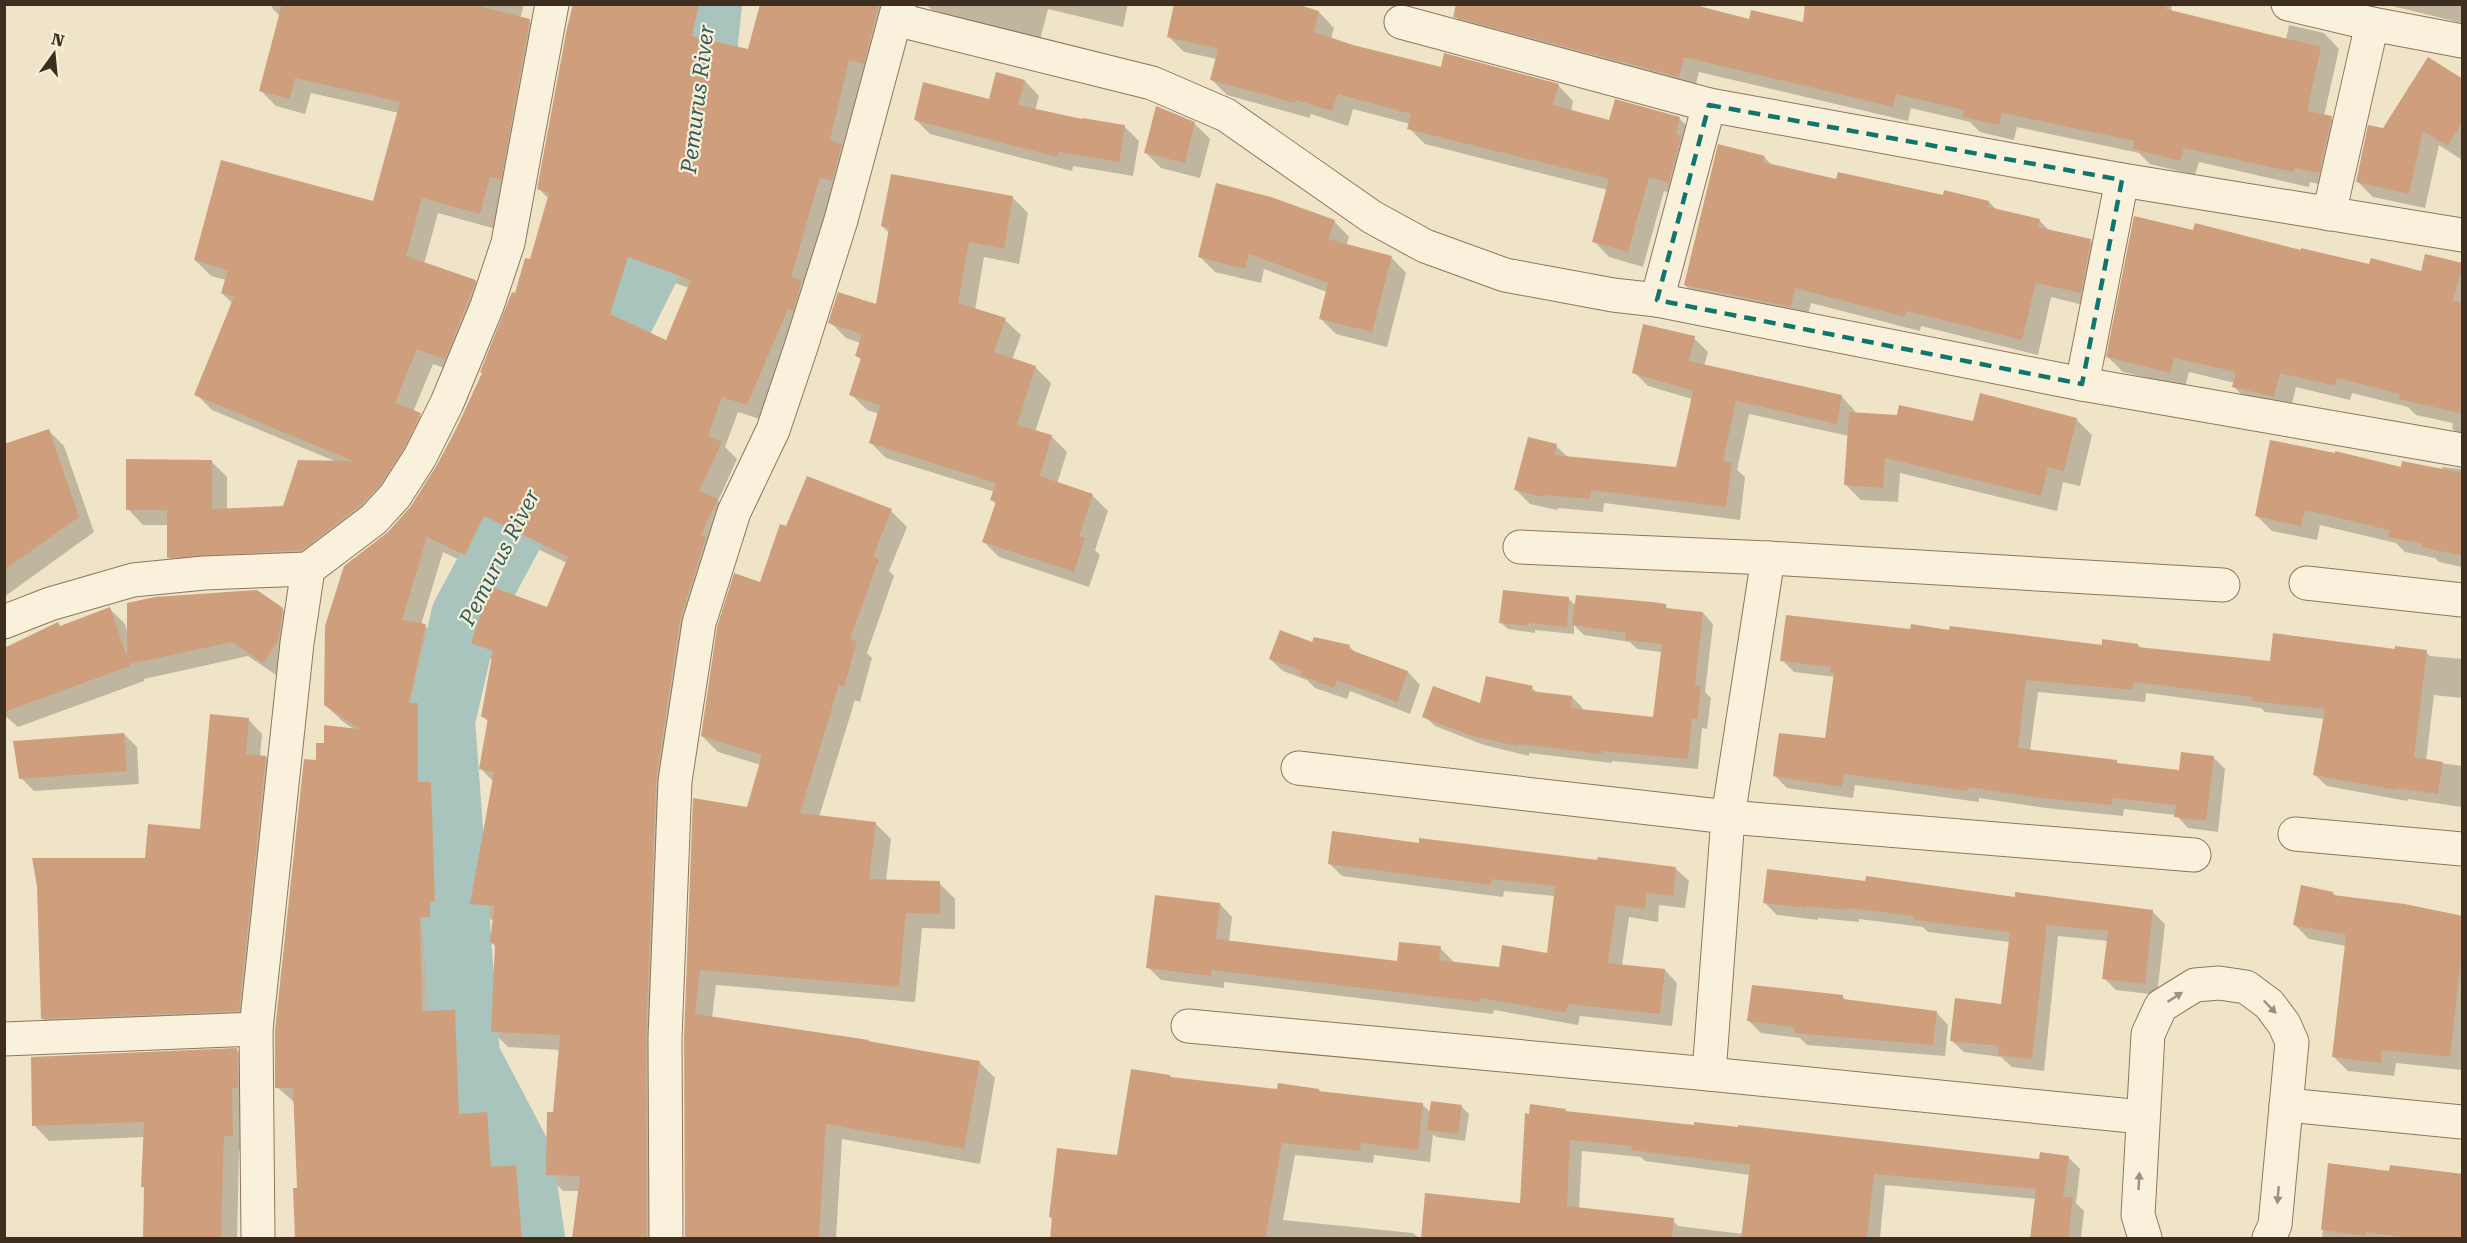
<svg xmlns="http://www.w3.org/2000/svg" width="2467" height="1243" font-family="'Roboto Serif',serif">
<style>
.shadow{fill:#0003;fill-rule:evenodd}
.lines{fill:none;stroke-linecap:round;stroke-linejoin:round}
.river{stroke:#a9c4bc;stroke-width:68}
.building{fill:#cf9f7d;fill-rule:evenodd}
.minor-casing{stroke:#8d765c;stroke-width:35}
.minor{stroke:#faf1dc;stroke-width:33}
.oneway{fill:#9c907e}
.marked{fill:none;stroke:#0f766e;stroke-width:4.5;stroke-dasharray:12 8;stroke-linejoin:round}
.labels{text-anchor:middle;stroke-width:4.5;stroke-linejoin:round;paint-order:stroke}
.water-label{font-size:22px;font-style:italic;fill:#2f5d5a;stroke:#f7eed8}
</style>
<rect width="100%" height="100%" fill="#f0e4c8"/>
<g class="shadow">
<polygon points="273,4 524,4 520,19 529,21 545,37 496,229 438,213 424,264 475,281 491,297 461,374 433,364 413,412 420,415 436,430 319,565 184,573 168,557 168,525 143,525 128,509 211,461 227,477 227,509 284,507 337,462 212,410 196,394 233,304 222,293 226,280 211,276 195,260 374,203 399,113 311,93 305,114 276,106 260,90 280,16 272,8"/>
<path d="M574,4h130l11,12 -5,26 39,9 12,-47h142l-56,146 -84,270 -25,-8 -13,35 12,12 -19,42 15,15 -37,121 -33,601h-90l6,-47h-16l-16,-16 13,-125 -52,-3 -16,-16 5,-83 -5,-5 2,-23 -6,-1 -16,-15 22,-122 -14,-14 9,-46 -6,-5 10,-57 -5,-2 -16,-15 76,-34 19,-46 -67,-32 -19,39 -38,-18 -22,73 4,1 16,16 -15,71 7,7v66l14,13 3,118 -5,-1v16h-10l2,80h18l16,16 3,86h12l16,16 3,37 10,-1 16,16 5,56h-240l2,-48 -3,-87 -18,-16 40,-325 8,-18 30,-14 -13,-9 -16,-16 63,-172 23,-26 47,-79 72,-167 18,-62 -10,-10zM644,272l45,16 -22,54 -39,-18z"/>
<polygon points="925,4 1128,4 1123,27 1048,9 1040,40 932,10"/>
<polygon points="1889,4 2172,4 2171,12 2286,39 2289,25 2324,33 2339,49 2324,116 2331,118 2346,133 2334,188 2310,182 2309,187 2199,162 2195,175 2150,164 2139,153 2017,127 2014,140 1980,132 1970,122 1911,108 1908,121 1699,72 1694,92 1470,32 1455,16 1750,21 1808,25"/>
<polygon points="2384,4 2462,4 2462,23"/>
<polygon points="1293,5 1319,12 1334,28 1331,39 1380,54 1442,69 1558,85 1573,101 1571,111 1610,121 1680,119 1695,134 1684,197 1664,191 1643,267 1609,257 1594,241 1608,190 1425,144 1409,128 1410,124 1353,109 1348,126 1311,114 1310,118 1227,95 1212,80 1217,59 1184,52 1168,36"/>
<polygon points="1025,81 1039,96 1035,111 1083,121 1124,126 1139,141 1133,176 1073,166 1072,171 930,134 916,120 990,101"/>
<polygon points="2462,81 2462,160 2439,145 2425,208 2373,197 2357,181 2383,129"/>
<polygon points="1194,123 1210,139 1200,178 1161,168 1146,153"/>
<polygon points="1764,157 1773,166 1837,181 1989,202 1997,210 2039,220 2050,231 2091,241 2106,256 2096,308 2051,297 2038,355 1921,326 1920,331 1811,303 1806,322 1701,300 1685,285"/>
<polygon points="1012,197 1028,213 1019,264 984,257 975,310 1005,320 1021,335 1012,360 1035,367 1051,383 1035,432 1051,436 1067,452 1057,484 1092,495 1108,511 1095,550 1100,555 1089,587 999,557 984,542 996,504 992,500 995,492 886,458 870,442 879,414 867,410 851,394 862,361 857,356 861,343 846,338 830,322 877,306 889,233 882,226"/>
<polygon points="1334,221 1349,237 1346,246 1391,257 1406,273 1387,347 1336,334 1320,318 1327,292 1264,269 1261,283 1215,272 1200,257"/>
<polygon points="2195,231 2370,265 2422,273 2426,256 2462,266 2462,439 2452,428 2453,423 2416,415 2408,407 2352,393 2350,400 2296,387 2290,412 2249,402 2234,387 2235,383 2189,372 2185,387 2123,372 2108,357"/>
<polygon points="1694,338 1708,352 1704,366 1842,397 1855,411 1855,413 1974,422 2076,419 2092,435 2080,486 2063,482 2057,511 1900,473 1898,502 1861,500 1845,484 1849,436 1749,414 1737,470 1745,477 1740,520 1604,503 1603,512 1558,508 1557,510 1530,504 1516,490 1556,446 1569,458 1677,468 1692,399 1648,386 1634,372"/>
<polygon points="49,431 64,446 94,532 4,597 4,462"/>
<polygon points="2442,467 2462,469 2462,567 2439,562 2435,558 2405,552 2396,543 2320,525 2317,540 2272,531 2257,516 2402,469 2442,470"/>
<polygon points="891,511 907,527 889,571 894,576 867,653 872,658 860,702 855,700 819,817 875,823 891,839 886,881 939,883 955,899 955,929 922,928 915,1002 716,985 712,1018 868,1041 870,1043 979,1062 995,1078 980,1164 842,1139 836,1238 686,1238 695,800 748,808 761,765 718,752 702,736 761,584 787,528"/>
<polygon points="1569,599 1576,606 1665,606 1670,610 1703,613 1713,624 1705,692 1711,698 1707,729 1702,728 1698,769 1612,761 1612,763 1529,753 1529,756 1484,745 1435,726 1424,716 1481,705 1532,688 1537,693 1572,697 1582,707 1582,711 1655,719 1662,652 1637,649 1630,642 1584,635 1574,625 1574,634 1535,630 1535,633 1508,629 1500,622"/>
<polygon points="110,609 125,624 128,633 282,609 298,624 279,677 248,656 144,679 144,681 18,727 4,715 4,649"/>
<polygon points="1912,631 1951,632 2103,647 2138,645 2141,649 2272,663 2396,650 2426,652 2430,656 2462,659 2462,698 2434,695 2426,761 2462,766 2462,807 2408,799 2407,801 2327,786 2315,775 2325,719 2265,712 2261,708 2146,693 2145,702 2038,692 2030,751 2116,761 2120,765 2181,772 2213,757 2225,769 2218,832 2188,828 2176,815 2124,809 2123,816 2046,808 1979,798 1979,802 1855,785 1853,798 1787,788 1775,776 1826,740 1835,677 1794,672 1782,660"/>
<polygon points="1313,644 1349,646 1356,653 1408,672 1420,685 1410,714 1350,691 1347,699 1315,688 1307,680 1283,671 1270,659"/>
<polygon points="248,719 262,734 260,757 266,757 280,771 253,1025 56,1032 42,1018 146,860 201,831"/>
<polygon points="124,734 137,747 139,784 34,791 21,778"/>
<polygon points="1420,845 1676,869 1689,881 1685,908 1659,905 1658,922 1629,917 1622,966 1665,970 1677,983 1672,1026 1580,1016 1578,1025 1494,1010 1493,1014 1224,982 1224,988 1161,980 1148,967 1220,904 1232,917 1229,943 1398,963 1440,948 1453,961 1452,963 1500,969 1548,954 1555,896 1504,891 1503,897 1342,876 1329,863"/>
<polygon points="2333,893 2337,897 2462,918 2462,1070 2396,1063 2394,1076 2348,1071 2334,1057 2346,946 2309,939 2295,925"/>
<polygon points="2016,899 2153,912 2165,924 2157,995 2116,990 2104,978 2108,941 2058,936 2044,1071 2012,1067 2001,1057 1964,1052 1951,1040 2003,1005 2010,942 1928,932 1923,927 1859,919 1859,922 1818,918 1818,920 1777,915 1765,903"/>
<polygon points="1842,996 1847,1001 1936,1012 1948,1025 1945,1056 1807,1045 1800,1038 1761,1033 1749,1021"/>
<polygon points="237,1050 252,1066 248,1151 239,1151 237,1238 147,1238 145,1237 145,1189 143,1187 145,1137 49,1141 34,1125"/>
<polygon points="1170,1076 1172,1078 1278,1091 1319,1090 1321,1093 1422,1104 1431,1113 1461,1106 1469,1114 1465,1141 1436,1137 1433,1134 1430,1162 1374,1155 1373,1163 1295,1155 1283,1220 1413,1233 1419,1238 1051,1238 1053,1220 1050,1217 1119,1157"/>
<path d="M1565,1110l3,3 472,48 28,-4 12,12 -4,34 8,8 -3,27h-50l5,-39 -151,-14 -5,53h-457l98,-34zM1582,1151l59,6 4,4 105,14 -7,59 -65,-8 -6,-7 -93,-10z"/>
<polygon points="2330,1165 2390,1172 2462,1238 2322,1238"/>
</g>
<g class="lines">
<polyline class="river" points="531,1238 519,1158 466,1057 441,721 465,616 548,462 689,181 708,4"/>
</g>
<g class="building">
<polygon points="282,4 470,4 530,19 501,180 490,177 480,214 422,198 406,256 476,280 445,360 417,349 395,403 421,413 404,448 380,485 361,505 302,550 167,558 167,510 126,510 126,459 212,460 212,509 283,506 298,460 353,461 194,395 234,297 221,293 228,270 194,260 221,160 373,201 400,102 295,78 290,99 259,91"/>
<path d="M573,4h126l-7,32 56,13 12,-45h119l-15,60 -15,-4 -19,80 12,4 -10,37 -12,-4 -29,100 11,3 -9,31 -5,-2 -41,96 -25,-8 -14,39 14,6 -23,49 19,8 -17,36 5,2 -26,83 -24,160 -10,257 1,202h-75l8,-63 -34,-1 1,-63h6l7,-77 -69,-3 4,-88 -5,-1 4,-37 -24,-2 24,-132 -15,-3 9,-51 -7,-1 12,-66 -22,-8 19,-57 57,21 21,-50 -84,-41 -19,39 -38,-18 -25,83 24,4 -17,79h9v79h13l4,120 -5,-1v16h-10l2,94 33,-1 4,104 28,-2 4,55 25,-2 6,74h-227l-2,-51h4l-4,-100h-18v-58l29,-271 12,1v-17h8v-18l35,4 -35,-24 1,-79 19,-60 44,-34 23,-26 26,-41 20,-38 25,-54 -2,-1 32,-80 3,1 10,-35 5,1 19,-66 -12,-4 30,-161zM628,257l63,23 -25,60 -56,-26z"/>
<polygon points="1174,4 1296,4 1319,11 1314,32 1353,45 1441,67 1444,53 1559,84 1553,105 1609,120 1615,99 1680,117 1676,134 1681,136 1669,183 1649,177 1628,252 1592,242 1609,179 1407,129 1411,114 1338,94 1332,111 1296,100 1295,103 1210,80 1218,49 1167,37"/>
<polygon points="1456,4 1691,4 1749,19 1751,10 1803,22 1805,4 2167,4 2166,9 2321,47 2307,111 2332,116 2319,173 2295,168 2293,172 2184,148 2180,161 2133,149 2134,141 2002,113 1999,125 1963,117 1964,110 1896,94 1893,107 1684,57 1679,77 1453,17"/>
<polygon points="2428,57 2463,79 2463,121 2447,146 2423,131 2409,194 2356,182 2368,125 2383,128"/>
<polygon points="996,72 1025,80 1018,105 1082,119 1082,118 1125,125 1119,162 1058,152 1057,157 914,120 923,82 989,99"/>
<polygon points="1156,106 1195,122 1185,163 1144,153"/>
<polygon points="1718,144 1765,156 1763,162 1836,179 1838,172 1943,195 1944,190 1989,201 1988,207 2040,219 2038,227 2091,239 2081,293 2036,283 2022,340 1906,311 1905,317 1795,288 1791,307 1684,285"/>
<polygon points="891,174 1013,196 1004,249 969,242 958,303 1006,318 994,352 1036,366 1017,425 1052,435 1040,476 1093,494 1079,536 1085,538 1074,572 982,542 996,502 990,500 996,483 869,443 880,405 849,395 861,358 855,356 862,334 828,323 838,292 876,304 889,228 881,226"/>
<polygon points="1216,183 1271,197 1335,220 1328,239 1392,256 1372,332 1319,319 1328,283 1249,254 1245,269 1198,257"/>
<polygon points="2134,216 2193,230 2195,223 2301,250 2301,248 2369,264 2371,258 2421,271 2425,254 2463,263 2453,301 2463,303 2463,414 2399,399 2400,394 2337,378 2335,386 2280,373 2274,397 2232,387 2236,372 2174,358 2170,373 2106,357"/>
<polygon points="1643,324 1695,336 1689,361 1842,395 1837,424 1736,401 1723,461 1732,462 1726,507 1591,490 1590,499 1544,495 1543,497 1514,490 1528,437 1557,444 1554,455 1676,467 1693,391 1632,373"/>
<polygon points="1980,393 2077,418 2064,471 2048,467 2041,496 1885,458 1883,488 1844,485 1849,412 1897,415 1899,405 1973,421"/>
<polygon points="49,429 79,517 4,570 4,444"/>
<polygon points="2270,440 2335,453 2335,451 2401,467 2402,461 2463,473 2463,556 2422,547 2423,544 2388,537 2389,530 2305,510 2301,526 2255,516"/>
<polygon points="807,476 892,509 873,557 879,559 850,639 857,641 844,687 839,685 800,813 876,822 869,879 940,881 940,914 906,913 899,987 700,970 695,1014 869,1040 868,1041 980,1061 964,1149 826,1124 819,1239 685,1239 684,1038 693,798 747,807 762,755 701,736 717,627 734,573 760,582 780,524 786,526"/>
<polygon points="257,590 283,608 278,641 263,663 232,642 130,664 130,666 4,712 4,648 58,622 60,626 110,607 127,657 127,603 155,597"/>
<polygon points="1503,590 1569,597 1567,627 1528,623 1528,626 1499,623"/>
<polygon points="1576,595 1652,602 1666,604 1666,608 1703,612 1695,685 1701,686 1697,719 1692,719 1688,759 1602,751 1602,754 1519,744 1518,746 1472,736 1422,717 1433,686 1480,703 1486,676 1533,686 1531,691 1572,696 1571,708 1653,717 1662,644 1625,640 1626,633 1572,625"/>
<polygon points="1786,615 1910,629 1911,624 1949,630 1950,626 2102,645 2102,639 2138,644 2138,647 2270,661 2273,633 2395,649 2395,646 2427,650 2414,757 2443,762 2438,794 2396,788 2396,790 2313,775 2325,709 2251,701 2252,697 2134,682 2133,690 2026,680 2018,748 2117,760 2117,763 2179,770 2181,752 2214,756 2206,821 2174,817 2176,805 2112,798 2112,805 2033,797 1968,787 1967,791 1844,774 1842,787 1773,776 1779,733 1825,738 1834,673 1830,672 1831,667 1780,661"/>
<polygon points="1280,630 1312,642 1314,637 1350,645 1348,649 1408,671 1397,702 1337,680 1334,688 1300,675 1302,671 1269,659"/>
<polygon points="210,714 249,718 246,754 266,756 239,1011 41,1019 37,886 32,858 145,858 148,824 200,829"/>
<polygon points="124,733 127,771 19,779 13,741"/>
<polygon points="1332,831 1419,843 1419,838 1597,860 1598,857 1676,867 1673,896 1647,893 1645,909 1616,905 1608,963 1665,969 1660,1014 1568,1004 1566,1013 1481,998 1481,1002 1212,970 1211,976 1146,968 1155,895 1220,903 1216,939 1397,961 1399,942 1441,946 1439,960 1499,967 1502,945 1547,953 1555,886 1492,879 1491,885 1328,864"/>
<polygon points="1767,869 1865,881 1866,876 2015,897 2015,892 2153,910 2145,984 2102,979 2108,931 2047,925 2032,1059 1998,1055 1999,1046 1950,1041 1955,998 2001,1004 2010,932 1914,920 1914,916 1848,908 1847,910 1806,906 1806,908 1763,903"/>
<polygon points="2301,885 2333,892 2333,895 2405,904 2463,916 2463,943 2450,1057 2382,1050 2381,1063 2332,1057 2346,935 2293,925"/>
<polygon points="1752,985 1843,995 1843,999 1937,1011 1933,1045 1794,1033 1794,1027 1747,1021"/>
<polygon points="237,1048 238,1088 232,1088 233,1136 224,1136 221,1238 143,1237 144,1187 141,1187 144,1122 32,1126 31,1057"/>
<polygon points="1131,1069 1170,1075 1170,1077 1277,1089 1278,1083 1319,1089 1319,1091 1423,1103 1418,1150 1361,1143 1360,1151 1282,1143 1265,1239 1050,1239 1052,1217 1049,1217 1057,1148 1117,1155"/>
<polygon points="1431,1101 1462,1105 1458,1134 1427,1130"/>
<polygon points="1530,1104 1566,1109 1565,1111 1694,1125 1694,1122 1738,1127 1738,1125 2039,1159 2040,1152 2069,1156 2063,1197 2073,1197 2068,1239 2030,1239 2036,1189 1874,1174 1867,1239 1741,1239 1750,1165 1631,1150 1632,1146 1570,1140 1567,1206 1674,1218 1672,1239 1421,1239 1425,1193 1520,1203 1525,1113 1529,1114"/>
<polygon points="2328,1163 2389,1171 2390,1165 2463,1174 2463,1239 2415,1239 2366,1232 2365,1236 2321,1230"/>
</g>
<g class="lines">
<defs>
<g id="minor">
<polyline points="2288,4 2372,24 2462,41"/>
<polyline points="895,19 1152,83 1226,115 1372,217 1425,246 1505,275 1613,295 1657,300 2082,384 2462,450"/>
<polyline points="1401,22 1709,105"/>
<polyline points="2329,214 2372,24"/>
<polyline points="1657,300 1709,105 2122,180 2462,235"/>
<polyline points="2082,384 2122,180"/>
<polyline points="1520,547 1768,558 2223,585"/>
<polyline points="2306,583 2462,600"/>
<polyline points="4,622 50,604 133,580 204,573 308,569"/>
<polyline points="1298,768 1728,817 2194,855"/>
<polyline points="2295,834 2462,849"/>
<polyline points="1188,1026 1709,1074 2142,1117"/>
<polyline points="4,1039 256,1029"/>
<polyline points="1709,1074 1728,817 1768,558"/>
<polyline points="2286,1105 2462,1122"/>
<polyline points="258,1238 256,1029 297,643 308,569 374,519 395,496 420,457 447,403 487,306 508,243 552,4"/>
<polyline points="666,1238 665,1038 675,781 699,623 734,512 773,430 801,347 841,220 899,4"/>
<polyline points="2145,1238 2138,1215 2148,1034 2161,1006 2195,985 2219,983 2246,987 2269,1004 2284,1024 2292,1042 2275,1225 2269,1238"/>
</g>
</defs>
<use href="#minor" class="minor-casing"/>
<use href="#minor" class="minor"/>
</g>
<defs><path id="oneway-solid" d="M-6-.8H1V-3.2L6.5 0L1 3.2V.8H-6Z" transform="scale(1.5)"/></defs>
<g class="oneway">
<use href="#oneway-solid" transform="translate(2175 997) rotate(-33)"/>
<use href="#oneway-solid" transform="translate(2270 1007) rotate(46)"/>
<use href="#oneway-solid" transform="translate(2139 1181) rotate(-87)"/>
<use href="#oneway-solid" transform="translate(2278 1195) rotate(95)"/>
</g>
<path class="marked" d="M1709,105l413,75 -40,204 -425,-84z"/>
<g class="labels">
<g class="water-label">
<text transform="translate(697 99) rotate(-83)" y="8">Pemurus River</text>
<text transform="translate(499 557) rotate(-63)" y="8">Pemurus River</text>
</g>
</g>
<rect width="2467" height="1243" fill="none" stroke="#3d2e20" stroke-width="12"/>
<g transform="translate(54 54) rotate(15)" stroke="#f7eed8" stroke-width="4.5" paint-order="stroke">
<path d="M0-4.5L10 22L0 15L-10 22Z" fill="#3d2e20"/>
<text y="-9" font-size="16" font-weight="bold" text-anchor="middle" fill="#3d2e20">N</text>
</g>
</svg>
